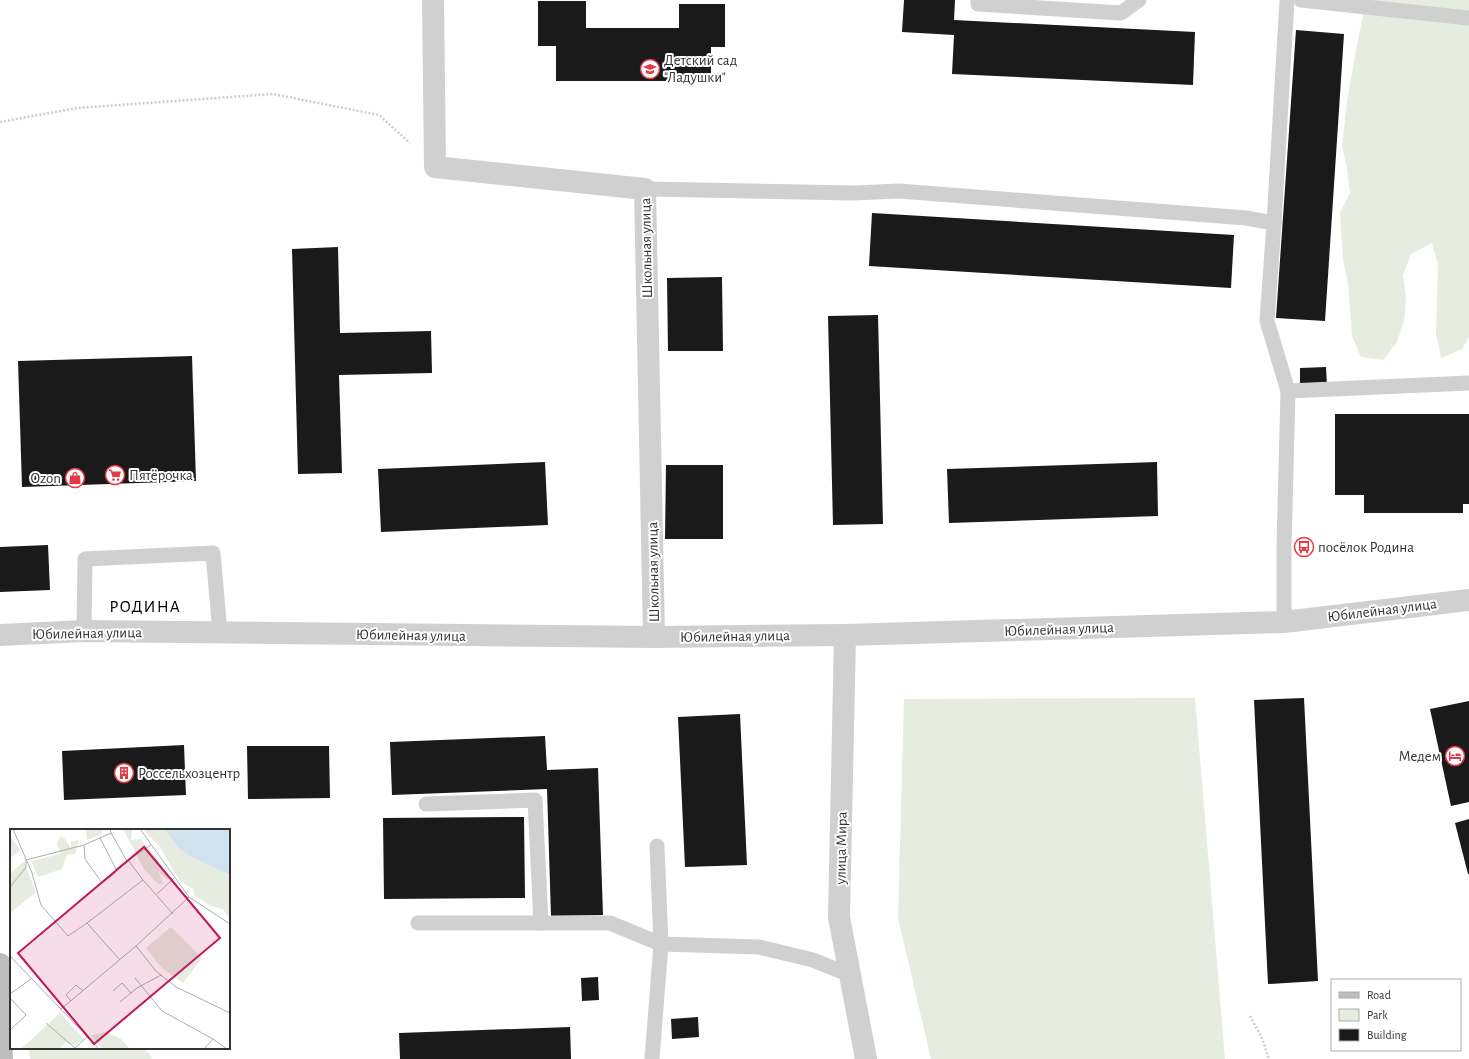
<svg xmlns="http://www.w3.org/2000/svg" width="1469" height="1059" font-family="'Alegreya Sans',sans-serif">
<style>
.green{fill:#e6ecdf}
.building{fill:#1a1a1a}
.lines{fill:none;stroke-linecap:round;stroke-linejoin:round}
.path{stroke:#cdcdcd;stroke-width:2.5;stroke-dasharray:2 2;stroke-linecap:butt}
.lane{stroke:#d0d0d0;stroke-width:15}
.street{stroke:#d0d0d0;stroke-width:22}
.secondary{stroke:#bdbdbd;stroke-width:22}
.labels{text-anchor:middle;stroke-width:4;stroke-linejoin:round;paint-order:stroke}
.poi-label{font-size:15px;fill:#333;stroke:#fff;text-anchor:start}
.street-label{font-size:15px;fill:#333;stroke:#fff}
.quarter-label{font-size:17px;letter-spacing:1px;fill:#000;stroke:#fff}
.inset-road{fill:none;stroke:#adadad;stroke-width:1}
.view{fill:#c2185b;fill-opacity:0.15;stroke:#c2185b;stroke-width:2}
.inset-edge{fill:none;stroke:#333;stroke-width:2}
</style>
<rect width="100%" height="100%" fill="#fff"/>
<g class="green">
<polygon points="1367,0 1469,0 1469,337 1462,349 1441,358 1436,333 1438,265 1432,243 1411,254 1403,275 1406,298 1404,321 1397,342 1383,360 1361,357 1352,336 1348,283 1343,260 1340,213 1350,193 1347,168 1342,146 1347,101 1359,34"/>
<polygon points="1195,698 1225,1059 931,1059 898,918 904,699"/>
<polygon points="29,1048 142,1048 149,1053 152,1059 30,1059"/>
</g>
<g class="building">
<polygon points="904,0 955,0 954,20 1195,32 1193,85 952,74 954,35 902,32"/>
<polygon points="538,1 586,1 586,28 679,28 679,4 725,4 725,47 711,47 711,81 556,81 556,46 538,46"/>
<polygon points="1296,30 1344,34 1325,321 1276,318"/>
<polygon points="872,213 1234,235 1231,288 869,266"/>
<polygon points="338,247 340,333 431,331 432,373 339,375 342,473 298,474 292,249"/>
<polygon points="722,277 723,351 668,351 667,278"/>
<polygon points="878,315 883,524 833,525 828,316"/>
<polygon points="192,356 196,481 22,487 18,361"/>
<polygon points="1326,367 1327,386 1300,387 1300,368"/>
<polygon points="1335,414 1469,414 1469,504 1463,504 1463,513 1364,513 1364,495 1335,495"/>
<polygon points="545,462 548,525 381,532 378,469"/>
<polygon points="1157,462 1158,516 949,523 947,469"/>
<polygon points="666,465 723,465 723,539 665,539"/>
<polygon points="48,545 50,590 0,592 0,547"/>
<polygon points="1304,698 1318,981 1268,984 1254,700"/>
<polygon points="1469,701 1469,802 1451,806 1430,709"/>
<polygon points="740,714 747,865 685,867 678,717"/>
<polygon points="545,736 547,770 598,768 603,915 551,916 547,789 392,795 390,742"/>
<polygon points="184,745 186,795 64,800 62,751"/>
<polygon points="247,746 329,746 330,798 248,799"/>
<polygon points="524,817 525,898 384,899 383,818"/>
<polygon points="1469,819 1469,874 1468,874 1455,823"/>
<polygon points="598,977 599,1000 582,1001 581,978"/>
<polygon points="698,1017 699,1037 672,1039 671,1019"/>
<polygon points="570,1027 571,1059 400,1059 399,1033"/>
</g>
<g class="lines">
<g class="path">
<polyline points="0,122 77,108 273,94 379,115 410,143"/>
<polyline points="1250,1016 1262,1038 1269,1059"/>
</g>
<g class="lane">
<polyline points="978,0 978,4 1121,13 1139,0"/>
<polyline points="1301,0 1469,18"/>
<polyline points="645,189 854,193 899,191 1246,218 1274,223 1267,321 1288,391 1284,547 1284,622"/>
<polyline points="1274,223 1287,0"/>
<polyline points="1288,391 1469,383"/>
<polyline points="84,631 85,559 213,553 220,633"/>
<polyline points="426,804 535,800 541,923"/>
<polyline points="418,923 610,923 661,944 759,947 813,960 850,975"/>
<polyline points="652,1059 661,944 657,846"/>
</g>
<g class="street">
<polyline points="433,0 435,167 645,189 654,637"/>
<polyline points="0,635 84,631 654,637 845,635 1284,622 1469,600"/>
<polyline points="845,635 839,917 866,1059"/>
</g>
<polyline class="secondary" points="0,964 2,1059"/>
</g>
<defs>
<symbol id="school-ring" viewBox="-11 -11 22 22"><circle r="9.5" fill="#fff" stroke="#e63946" stroke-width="1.5"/><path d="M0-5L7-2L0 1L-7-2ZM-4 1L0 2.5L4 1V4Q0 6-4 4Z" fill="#e63946"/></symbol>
<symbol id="supermarket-ring" viewBox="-11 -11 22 22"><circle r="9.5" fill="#fff" stroke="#e63946" stroke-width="1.5"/><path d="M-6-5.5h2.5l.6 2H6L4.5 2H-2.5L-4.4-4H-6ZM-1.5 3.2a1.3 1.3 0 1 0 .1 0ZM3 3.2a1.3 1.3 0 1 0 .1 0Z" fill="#e63946"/></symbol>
<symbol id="shop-ring" viewBox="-11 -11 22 22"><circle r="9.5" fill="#fff" stroke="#e63946" stroke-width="1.5"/><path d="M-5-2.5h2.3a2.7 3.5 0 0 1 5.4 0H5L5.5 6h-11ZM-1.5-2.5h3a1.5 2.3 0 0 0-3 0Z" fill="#e63946"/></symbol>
<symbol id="bus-ring" viewBox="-11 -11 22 22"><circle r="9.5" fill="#fff" stroke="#e63946" stroke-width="1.5"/><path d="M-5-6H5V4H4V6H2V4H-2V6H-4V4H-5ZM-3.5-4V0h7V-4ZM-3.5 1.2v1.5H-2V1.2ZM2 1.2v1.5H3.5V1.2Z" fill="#e63946"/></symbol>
<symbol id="hotel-ring" viewBox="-11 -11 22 22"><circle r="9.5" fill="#fff" stroke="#e63946" stroke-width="1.5"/><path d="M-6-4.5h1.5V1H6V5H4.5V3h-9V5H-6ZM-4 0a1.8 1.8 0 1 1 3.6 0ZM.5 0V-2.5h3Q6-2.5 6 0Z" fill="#e63946"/></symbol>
<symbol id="building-ring" viewBox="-11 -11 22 22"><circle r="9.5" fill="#fff" stroke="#e63946" stroke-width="1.5"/><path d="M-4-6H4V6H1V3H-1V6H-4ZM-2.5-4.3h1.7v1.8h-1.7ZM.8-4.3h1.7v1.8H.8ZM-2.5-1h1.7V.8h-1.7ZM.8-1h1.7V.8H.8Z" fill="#e63946"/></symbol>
</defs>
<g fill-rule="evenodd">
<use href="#school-ring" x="639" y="58" width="22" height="22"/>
<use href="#supermarket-ring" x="104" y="464" width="22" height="22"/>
<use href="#shop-ring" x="64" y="467" width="22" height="22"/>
<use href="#bus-ring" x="1293" y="536" width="22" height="22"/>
<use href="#hotel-ring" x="1444" y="745" width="22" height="22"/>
<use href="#building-ring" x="113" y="762" width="22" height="22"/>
</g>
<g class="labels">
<g class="poi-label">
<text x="664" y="65">Детский сад<tspan x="664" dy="17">"Ладушки"</tspan></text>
<text x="129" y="480">Пятёрочка</text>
<text x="61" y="483" text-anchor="end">Ozon</text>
<text x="1318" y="552">посёлок Родина</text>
<text x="1441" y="761" text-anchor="end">Медем</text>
<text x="138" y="778">Россельхозцентр</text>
</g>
<g class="street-label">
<text transform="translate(646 248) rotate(-91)" y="5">Школьная улица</text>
<text transform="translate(653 572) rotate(-91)" y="5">Школьная улица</text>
<text transform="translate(1382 610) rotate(-7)" y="5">Юбилейная улица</text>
<text transform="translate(1059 629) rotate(-2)" y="5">Юбилейная улица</text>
<text transform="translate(87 633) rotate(-1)" y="5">Юбилейная улица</text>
<text transform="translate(411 635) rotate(1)" y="5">Юбилейная улица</text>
<text transform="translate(735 636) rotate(-1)" y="5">Юбилейная улица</text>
<text transform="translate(841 848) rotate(-89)" y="5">улица Мира</text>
</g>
<g class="quarter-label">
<text x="145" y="612">РОДИНА</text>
</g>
</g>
<g transform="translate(10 829)">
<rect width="220" height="220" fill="#fff"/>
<path d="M71,0h22l-2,6 -14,5 -1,-10zM113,0h9l-1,11 9,-1 15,17 13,19v5l-10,-9 5,13h-5l-14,-15zM133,0h22l26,28 39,18v44l-7,-10 -12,-3 -17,-11 -1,-6 -13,-8 -21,-35zM0,7l10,14 -7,7 -3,-2zM50,8l4,1 7,10v-6l8,-2 -4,14 -8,1 -5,14 -24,8 -7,-16 29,-7 -3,-11zM14,33l12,30 -26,21v-40zM161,98l31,31 -19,25 -22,-16 -15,-19zM50,184l24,26 -9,6 -9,-3 -7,7h-38zM97,203l14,7 9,10h-27l-12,-14z" fill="#e6ecdf"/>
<path d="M155,0h65v46l-39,-18 -12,-9z" fill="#cfe2ee"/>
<path class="inset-road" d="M3,0l19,44 9,32 27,31 19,-13 33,37M130,0l49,68 41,27M101,4l16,28M90,9l16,31 12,-9M74,16l1,14 17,24 13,-10 1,-4M133,51l-15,-20 23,-15M0,58l16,-20v-7l58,-15 27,-12 -1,-4M147,65l17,-16M77,94l56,-43 30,34M126,117l20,25 20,16 54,26M0,127l89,93M125,149l27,33 51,28 -9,10M103,162l9,-8 9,10M0,165l21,-15M0,169l16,17 -16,15M61,172l-5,-6 10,-10 7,6M110,173l17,-14 24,-13M51,180l75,-63 53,-49M36,194l29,25 13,-12M203,210l14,10"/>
<path class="view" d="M134,18l76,91 -126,106 -76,-91z"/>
<rect width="220" height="220" class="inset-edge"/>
</g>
<rect x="1331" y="979" width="130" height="72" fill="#ffffff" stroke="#adadad"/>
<rect x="1339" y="992" width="20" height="6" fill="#bdbdbd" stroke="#adadad"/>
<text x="1367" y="999" font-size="12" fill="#333333">Road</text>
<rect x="1339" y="1009" width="20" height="12" fill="#e6ecdf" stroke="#adadad"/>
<text x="1367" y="1019" font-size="12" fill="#333333">Park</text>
<rect x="1339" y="1029" width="20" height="12" fill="#1a1a1a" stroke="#adadad"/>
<text x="1367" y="1039" font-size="12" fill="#333333">Building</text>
</svg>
